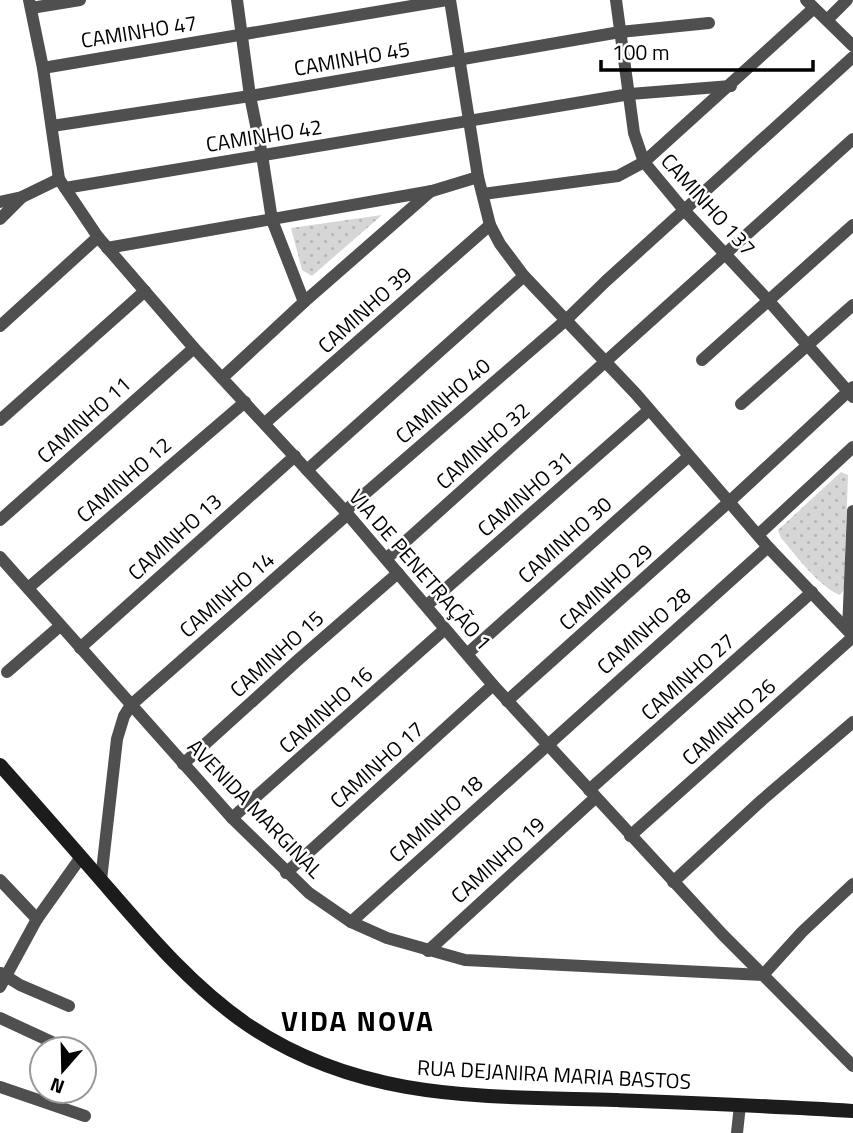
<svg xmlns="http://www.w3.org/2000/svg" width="853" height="1133" font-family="'Titillium Web',sans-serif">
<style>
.park{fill:url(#park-dots)}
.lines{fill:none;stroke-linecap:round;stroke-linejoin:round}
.street{stroke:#4f4f4f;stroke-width:12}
.secondary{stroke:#1c1c1c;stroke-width:14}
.labels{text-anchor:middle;stroke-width:5;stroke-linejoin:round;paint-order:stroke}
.street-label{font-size:21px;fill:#000;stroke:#fff}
.district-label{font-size:28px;font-weight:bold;letter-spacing:2px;fill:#000;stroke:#fff}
</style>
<defs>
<pattern id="park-dots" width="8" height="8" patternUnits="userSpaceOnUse" patternTransform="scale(1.75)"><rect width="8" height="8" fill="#d6d6d6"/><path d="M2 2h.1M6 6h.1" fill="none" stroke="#b6b6b6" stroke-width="1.8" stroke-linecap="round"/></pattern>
</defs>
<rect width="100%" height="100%" fill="#fff"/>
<g class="park">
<polygon points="382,215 312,276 302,270 291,228"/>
<path d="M841,472l7,3 -4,114 -4,6c-21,-8 -44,-40 -59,-57l-3,-8z"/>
</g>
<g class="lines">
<g class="street">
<polyline points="29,0 43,68 59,179 98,237 194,348 345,511 493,685 723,935 763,975 802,932 853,884"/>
<polyline points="237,0 250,96 262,155 272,220 304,302"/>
<polyline points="450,0 478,177 490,225 500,244 524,276 636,394 768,547 853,636"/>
<polyline points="616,0 634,133 644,162 684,210 768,300 853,397"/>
<polyline points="806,0 853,46"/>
<polyline points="31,8 80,0"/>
<polyline points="827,20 847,0"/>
<polyline points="43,68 447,0"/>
<polyline points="52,126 250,96 620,32 709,23"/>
<polyline points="65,188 630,94 731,86"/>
<polyline points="483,194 618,176 644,162 814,8"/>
<polyline points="0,202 22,197 59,179"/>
<polyline points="0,219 22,197"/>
<polyline points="107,248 432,191 478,177"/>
<polyline points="0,326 98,237"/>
<polyline points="702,360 853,225"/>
<polyline points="222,378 304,302 431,191"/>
<polyline points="741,404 853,305"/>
<polyline points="0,420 145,291"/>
<polyline points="265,423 490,225"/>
<polyline points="307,470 524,276"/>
<polyline points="345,511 566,320 606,281 853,57"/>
<polyline points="0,520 194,348"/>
<polyline points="759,534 853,447"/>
<polyline points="0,557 232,818 309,893 351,922 387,938 465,960 763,975 853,1066"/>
<polyline points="386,559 853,139"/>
<polyline points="28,588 245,402"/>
<polyline points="426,606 649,410"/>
<polyline points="848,630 853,511"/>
<polyline points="80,648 295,456"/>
<polyline points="467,654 689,456"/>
<polyline points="7,672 60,626"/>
<polyline points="507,701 730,501 853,387"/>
<polyline points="183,764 298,660 398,573"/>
<polyline points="589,790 812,592"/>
<polyline points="232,818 445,629"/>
<polyline points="630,836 853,637"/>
<polyline points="286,873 493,685"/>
<polyline points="0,880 37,919"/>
<polyline points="101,880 117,739 124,716 131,705 348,514"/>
<polyline points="673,882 762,800 853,722"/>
<polyline points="351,922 768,547"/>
<polyline points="428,951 595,798"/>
<polyline points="1,973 20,985 69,1006"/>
<polyline points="0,987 37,919 81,857"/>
<polyline points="0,1018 67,1049"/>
<polyline points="0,1087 85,1116"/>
<polyline points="737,1133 740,1105"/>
</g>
<path class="secondary" d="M0,765c34,38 68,77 101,115 45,52 90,106 147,145 114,77 236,71 367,75 79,3 159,6 238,11"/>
</g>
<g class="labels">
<g class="street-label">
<text transform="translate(139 32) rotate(-9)" y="7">CAMINHO 47</text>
<text transform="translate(352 59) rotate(-10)" y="7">CAMINHO 45</text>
<text transform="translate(264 136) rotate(-9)" y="7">CAMINHO 42</text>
<text transform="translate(708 205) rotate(48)" y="7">CAMINHO 137</text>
<text transform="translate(365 310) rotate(-42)" y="7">CAMINHO 39</text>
<text transform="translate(443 401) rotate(-41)" y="7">CAMINHO 40</text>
<text transform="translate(84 420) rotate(-42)" y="7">CAMINHO 11</text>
<text transform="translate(483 446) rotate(-42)" y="7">CAMINHO 32</text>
<text transform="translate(124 480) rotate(-41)" y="7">CAMINHO 12</text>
<text transform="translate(525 494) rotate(-41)" y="7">CAMINHO 31</text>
<text transform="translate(175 537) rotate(-42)" y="7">CAMINHO 13</text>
<text transform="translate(565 540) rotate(-42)" y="7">CAMINHO 30</text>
<text transform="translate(420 570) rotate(49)" y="7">VIA DE PENETRAÇÃO 1</text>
<text transform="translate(606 587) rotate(-42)" y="7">CAMINHO 29</text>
<text transform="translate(227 595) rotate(-41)" y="7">CAMINHO 14</text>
<text transform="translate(644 631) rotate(-42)" y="7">CAMINHO 28</text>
<text transform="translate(277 654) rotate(-42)" y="7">CAMINHO 15</text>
<text transform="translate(688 677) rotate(-42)" y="7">CAMINHO 27</text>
<text transform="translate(326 710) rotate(-42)" y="7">CAMINHO 16</text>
<text transform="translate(729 722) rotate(-42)" y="7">CAMINHO 26</text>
<text transform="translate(377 765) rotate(-42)" y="7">CAMINHO 17</text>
<text transform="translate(255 809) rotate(46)" y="7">AVENIDA MARGINAL</text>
<text transform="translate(436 819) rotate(-42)" y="7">CAMINHO 18</text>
<text transform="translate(498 860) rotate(-42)" y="7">CAMINHO 19</text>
<text transform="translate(554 1075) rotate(3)" y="7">RUA DEJANIRA MARIA BASTOS</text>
</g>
<g class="district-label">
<text x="358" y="1031">VIDA NOVA</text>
</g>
</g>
<g transform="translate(63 1070) rotate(200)"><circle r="33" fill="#ffffff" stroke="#999999" stroke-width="2"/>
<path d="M0-5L12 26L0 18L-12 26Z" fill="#000000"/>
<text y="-10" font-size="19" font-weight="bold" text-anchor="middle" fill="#000000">N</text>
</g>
<path d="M601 60v10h212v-10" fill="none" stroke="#000000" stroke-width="3.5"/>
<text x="612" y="60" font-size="21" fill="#000000" stroke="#ffffff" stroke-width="5" paint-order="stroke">100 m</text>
</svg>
